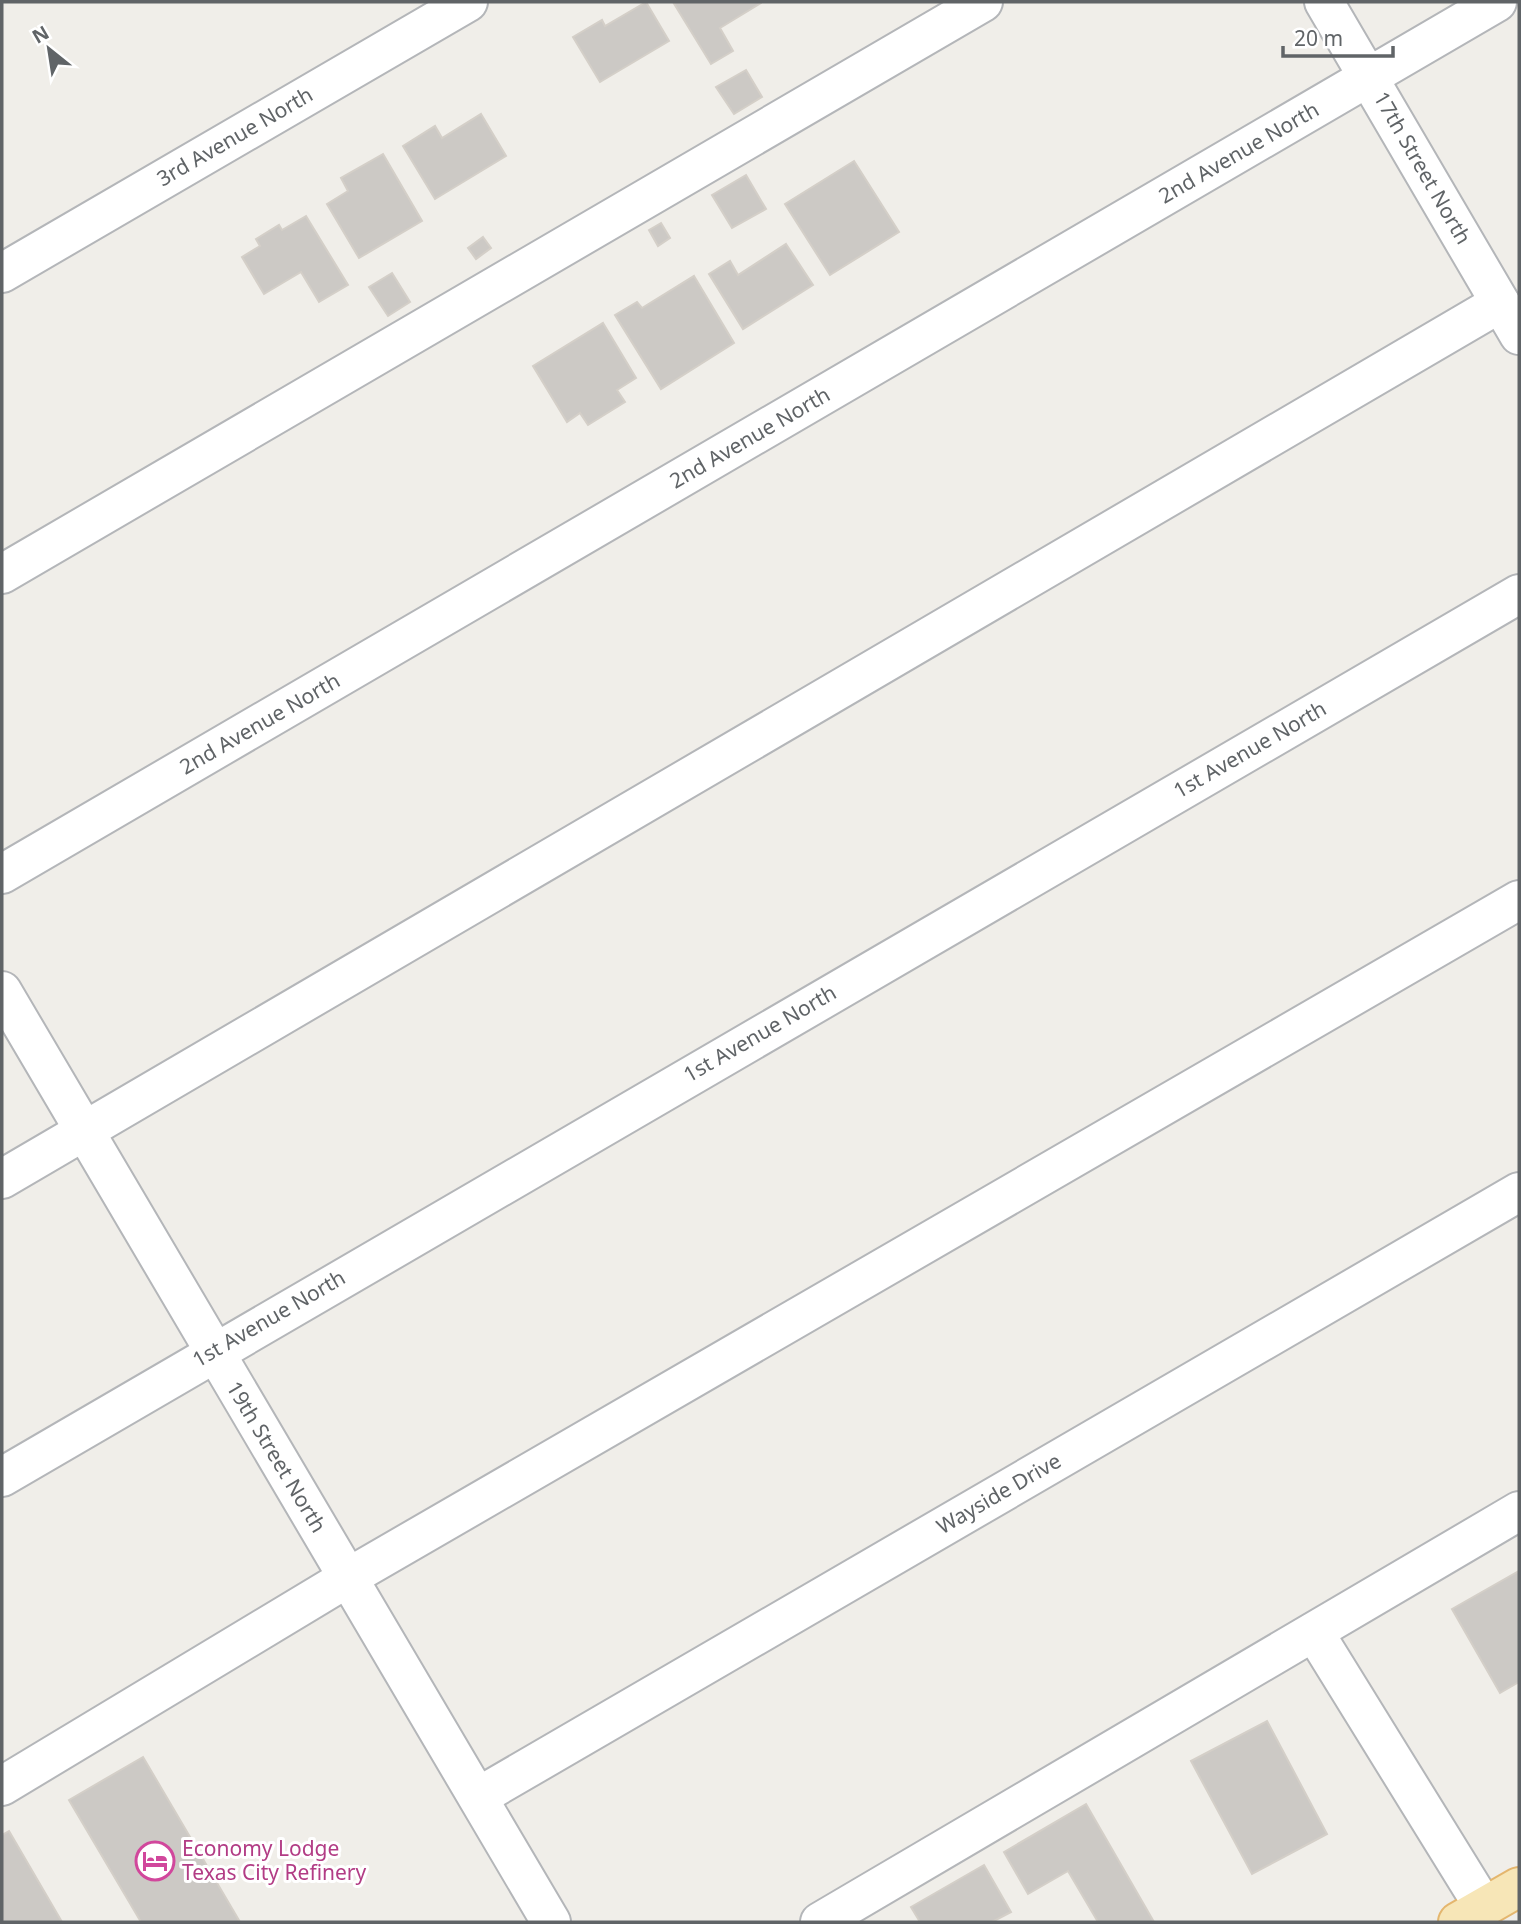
<svg xmlns="http://www.w3.org/2000/svg" width="1521" height="1924" font-family="'Noto Sans',sans-serif">
<style>
.building{fill:#ccc9c5;stroke:#d4cfc8;stroke-width:2}
.lines{fill:none;stroke-linecap:round;stroke-linejoin:round}
.minor-casing{stroke:#b4b6b9;stroke-width:42}
.major-casing{stroke:#e4b66e;stroke-width:42}
.minor{stroke:#fff;stroke-width:38}
.major{stroke:#f7e6b7;stroke-width:38}
.labels{text-anchor:middle;stroke-width:6;stroke-linejoin:round;paint-order:stroke}
.street-label{font-size:21px;fill:#606467;stroke:#fff}
.hotel-label{font-size:21px;fill:#b23c85;stroke:#fff;text-anchor:start}
</style>
<rect width="100%" height="100%" fill="#f0eee9"/>
<g class="building">
<polygon points="646,2 669,41 600,82 573,37 602,20 605,26"/>
<polygon points="673,2 761,2 761,3 720,28 733,51 711,64"/>
<polygon points="746,70 762,97 734,114 716,87"/>
<polygon points="481,114 506,156 435,199 403,146 435,126 442,138"/>
<polygon points="383,154 422,221 359,258 327,204 348,191 341,178"/>
<polygon points="854,161 899,232 830,275 785,204"/>
<polygon points="746,175 766,209 732,228 712,195"/>
<polygon points="306,216 348,285 319,302 301,272 264,294 242,257 260,246 256,239 279,225 282,230"/>
<polygon points="661,223 670,238 658,246 649,230"/>
<polygon points="483,237 491,248 476,259 468,248"/>
<polygon points="786,244 813,285 743,329 709,274 730,261 738,275"/>
<polygon points="392,273 410,302 388,316 369,287"/>
<polygon points="694,276 734,343 661,389 615,315 637,302 642,308"/>
<polygon points="603,323 636,378 617,390 625,402 588,425 580,413 567,422 533,366"/>
<polygon points="1519,1571 1519,1682 1500,1693 1452,1609"/>
<polygon points="1267,1721 1327,1834 1252,1874 1191,1761"/>
<polygon points="143,1757 240,1922 141,1922 69,1800"/>
<polygon points="1086,1804 1154,1922 1098,1922 1068,1871 1028,1894 1004,1852"/>
<polygon points="9,1831 62,1922 2,1922 2,1835"/>
<polygon points="984,1865 1011,1912 992,1922 920,1922 911,1907"/>
</g>
<g class="lines">
<defs>
<g id="minor">
<polyline points="1324,2 1519,335"/>
<polyline points="2,273 468,2"/>
<polyline points="2,574 983,2"/>
<polyline points="2,874 1497,2"/>
<polyline points="2,991 551,1922"/>
<polyline points="2,1179 1500,303"/>
<polyline points="2,1477 1519,594"/>
<polyline points="1314,1632 1484,1907"/>
<polyline points="2,1786 349,1577 1519,900"/>
<polyline points="478,1797 1519,1192"/>
<polyline points="820,1922 1519,1511"/>
</g>
<polyline id="major" points="1458,1922 1519,1887"/>
</defs>
<use href="#minor" class="minor-casing"/>
<use href="#major" class="major-casing"/>
<use href="#minor" class="minor"/>
<use href="#major" class="major"/>
</g>
<defs>
<symbol id="hotel-ring" viewBox="-11 -11 22 22"><circle r="9.5" fill="#fff" stroke="#d1479c" stroke-width="1.5"/><path d="M-6-4.5h1.5V1H6V5H4.5V3h-9V5H-6ZM-4 0a1.8 1.8 0 1 1 3.6 0ZM.5 0V-2.5h3Q6-2.5 6 0Z" fill="#d1479c"/></symbol>
</defs>
<g fill-rule="evenodd">
<use href="#hotel-ring" x="133" y="1839" width="44" height="44"/>
</g>
<g class="labels">
<g class="street-label">
<text transform="translate(235 137) rotate(-30)" y="7">3rd Avenue North</text>
<text transform="translate(1239 153) rotate(-30)" y="7">2nd Avenue North</text>
<text transform="translate(1422 168) rotate(60)" y="7">17th Street North</text>
<text transform="translate(750 438) rotate(-30)" y="7">2nd Avenue North</text>
<text transform="translate(260 724) rotate(-30)" y="7">2nd Avenue North</text>
<text transform="translate(1250 750) rotate(-30)" y="7">1st Avenue North</text>
<text transform="translate(760 1034) rotate(-30)" y="7">1st Avenue North</text>
<text transform="translate(269 1319) rotate(-30)" y="7">1st Avenue North</text>
<text transform="translate(276 1457) rotate(59)" y="7">19th Street North</text>
<text transform="translate(999 1494) rotate(-30)" y="7">Wayside Drive</text>
</g>
<g class="hotel-label">
<text x="182" y="1856">Economy Lodge<tspan x="182" dy="24">Texas City Refinery</tspan></text>
</g>
</g>
<rect width="1521" height="1924" fill="none" stroke="#606467" stroke-width="7"/>
<g transform="translate(49 49) rotate(330)" stroke="#ffffff" stroke-width="5" paint-order="stroke">
<path d="M0-5L12 26L0 18L-12 26Z" fill="#606467"/>
<text y="-10" font-size="19" font-weight="bold" text-anchor="middle" fill="#606467">N</text>
</g>
<path d="M1283 46v10h110v-10" fill="none" stroke="#606467" stroke-width="3.5"/>
<text x="1294" y="46" font-size="21" fill="#606467" stroke="#ffffff" stroke-width="5" paint-order="stroke">20 m</text>
</svg>
